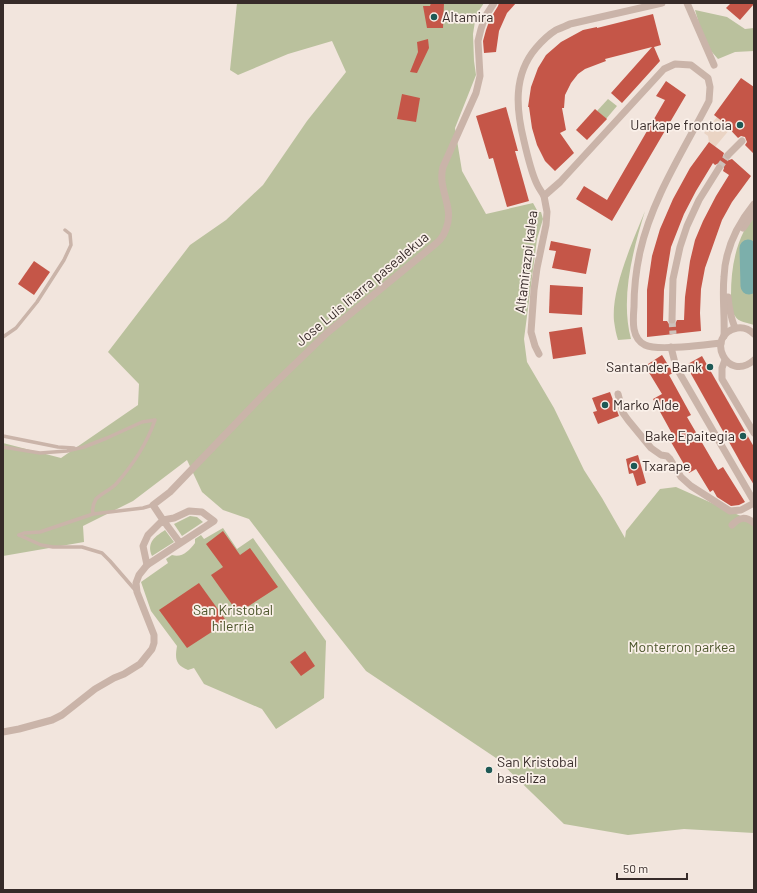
<svg xmlns="http://www.w3.org/2000/svg" width="757" height="893" font-family="Barlow,sans-serif">
<style>
.green{fill:#bac19d}
.plaza{fill:#ead4c4}
.lines{fill:none;stroke-linecap:round;stroke-linejoin:round}
.river{stroke:#7cafab;stroke-width:17}
.building{fill:#c55648;fill-rule:evenodd}
.street-tunnel{stroke:#cdc0b9;stroke-width:7;stroke-dasharray:7 3.5;stroke-linecap:butt}
.lane{stroke:#cab4a9;stroke-width:3.5}
.street{stroke:#cab4a9;stroke-width:7}
.poi-dot{fill:#1e5955;stroke:#faf0e9;stroke-width:1.5}
.labels{text-anchor:middle;stroke-width:3.5;stroke-linejoin:round;paint-order:stroke}
.poi-label{font-size:14px;fill:#372b29;stroke:#faf0e9;text-anchor:start}
.street-label{font-size:14px;fill:#372b29;stroke:#faf0e9}
.park-label{font-size:14px;fill:#4c562c;stroke:#faf0e9}
</style>
<rect width="100%" height="100%" fill="#f2e5dd"/>
<g class="green">
<polygon points="237,3 484,3 476,15 473,34 474,61 476,75 455,128 462,171 486,214 533,203 538,212 541,212 543,219 537,239 524,339 527,362 554,408 584,470 602,498 625,538 626,531 660,489 676,487 752,521 754,524 754,833 684,829 628,835 564,824 496,758 366,671 317,609 249,519 223,510 202,492 187,460 133,501 83,526 84,542 3,556 3,443 61,458 138,405 139,384 108,352 190,245 226,220 263,185 307,121 346,72 332,41 288,54 238,75 230,70"/>
<polygon points="695,10 727,17 745,29 754,28 754,51 735,52 718,59 705,44"/>
<polygon points="608,99 617,106 606,119 597,111"/>
<path d="M645,211c-12,39 -25,87 -14,128l-13,1c-2,-6 -3,-12 -4,-19 -3,-32 19,-80 31,-110z"/>
<path d="M753,219h1v106c-6,-2 -16,-3 -19,-9 -5,-6 -4,-14 -4,-21 0,-22 3,-44 13,-64 2,-4 6,-8 9,-12z"/>
<polygon points="190,516 197,517 203,522 182,536 174,524"/>
<path d="M223,528l14,21 16,-11 73,103 -2,57 -48,31 -14,-20 -58,-25 -10,-16 -6,2c-13,-5 -13,-12 -11,-24l-26,-35 -10,-29 27,-19 -2,-4 6,-4c10,3 17,-4 23,-12v-4l6,-4 3,4z"/>
<path d="M165,530l9,12 -22,14c-6,-14 4,-20 13,-26z"/>
</g>
<polygon class="plaza" points="717,117 730,129 715,147 709,142 708,136 704,133"/>
<g class="lines">
<polyline class="river" points="748,248 749,286"/>
</g>
<g class="building">
<polygon points="431,3 444,3 443,28 427,28 423,6 430,6"/>
<polygon points="499,3 516,3 507,13 499,31 496,52 484,53 483,41 486,30 490,19 498,6"/>
<polygon points="731,3 754,3 754,4 740,20 726,8"/>
<polygon points="653,14 661,45 654,47 660,61 622,103 611,93 652,47 605,59 606,61 585,69 578,74 571,83 565,95 564,108 562,108 566,130 560,133 574,153 555,171 545,161 537,145 532,128 529,107 528,107 531,87 538,68 546,55 561,42 583,30 597,27 597,28"/>
<polygon points="428,39 429,48 417,73 410,72 418,52 417,42"/>
<polygon points="741,78 754,87 754,154 745,145 747,142 745,137 741,136 738,138 723,122 714,115"/>
<polygon points="666,81 686,95 612,221 576,199 584,186 607,200 665,100 656,96"/>
<polygon points="402,94 420,98 416,122 397,119"/>
<polygon points="506,107 518,151 515,151 529,201 507,207 493,158 489,159 476,116"/>
<polygon points="595,109 607,119 587,140 576,130"/>
<path d="M709,142l15,11 -1,3 2,3 4,1 3,-1 19,17 -19,26 -10,18 -17,48 -4,21 -1,24 1,18 -54,6v-47l5,-34 8,-27 13,-30 17,-31zM713,163l2,2 4,-2 3,1 2,4 -1,3 6,4 -13,21 -13,25 -8,19 -5,21 -5,36 -1,23h-7l-2,4 -4,1 -2,-1 -2,-3h-4l1,-31 7,-43 13,-33 12,-23z"/>
<polygon points="551,241 591,249 586,274 552,268 556,251 549,250"/>
<polygon points="34,261 50,272 34,295 18,284"/>
<polygon points="550,285 583,287 582,315 549,313"/>
<polygon points="582,327 586,354 553,359 549,332"/>
<polygon points="662,355 673,373 669,375 691,415 687,417 718,470 723,467 745,502 739,505 731,506 717,497 713,490 710,492 696,469 689,473 671,442 675,439 653,399 662,394 645,366"/>
<polygon points="702,356 754,447 754,485 743,467 686,365"/>
<polygon points="610,392 619,416 598,424 593,412 597,411 592,398"/>
<polygon points="638,455 646,483 637,486 633,473 629,474 626,459"/>
<polygon points="223,531 240,555 250,548 278,587 238,613 211,575 223,567 206,544"/>
<polygon points="199,583 227,622 187,648 159,610"/>
<polygon points="305,651 315,666 301,676 290,662"/>
</g>
<g class="lines">
<g class="street-tunnel">
<polyline points="719,168 728,155"/>
<polyline points="672,320 673,334"/>
</g>
<g class="lane">
<polyline points="3,337 16,328 37,302 64,260 71,245 70,234 65,230"/>
<polyline points="3,436 58,447 74,448"/>
<path d="M3,447l37,6 27,-2 17,-4 23,-9 35,-16 13,-2c-8,23 -23,46 -39,64 -6,6 -14,9 -20,15 -3,5 -4,10 -3,15"/>
<polyline points="19,535 24,533 40,532 93,514 143,508 153,505"/>
<polyline points="19,535 41,545 53,547 82,547 102,553 110,561 136,591"/>
</g>
<g class="street">
<path d="M662,3l-92,21c-4,2 -9,4 -14,6 -8,5 -14,11 -20,18 -23,27 -20,61 -12,93 3,13 7,30 12,41 2,5 5,9 8,14l16,-14 104,-113 11,-5 16,1 17,13 2,9 -1,14c-25,49 -57,97 -69,151 -4,18 -6,37 -6,55 -1,13 -3,31 11,38 12,6 60,0 76,-2"/>
<polyline points="687,3 714,65"/>
<polyline points="728,155 742,141"/>
<polyline points="743,228 754,212"/>
<path d="M728,297c1,11 3,21 7,31"/>
<polyline points="672,320 673,279 680,247 687,226 699,200 719,168"/>
<path d="M754,334c-5,-5 -11,-7 -17,-6 -33,7 -10,56 17,32"/>
<path d="M724,336c1,-20 -2,-39 0,-59 1,-28 13,-52 30,-73"/>
<polyline points="671,347 676,367 752,498 754,500"/>
<polyline points="539,354 535,346 531,332 534,290 537,268 546,225 547,212 544,196"/>
<polyline points="725,360 722,368 722,379 754,433"/>
<polyline points="618,394 623,413 628,420 651,448 661,455 667,456 670,459 681,477 691,486 730,511 741,510 754,503"/>
<path d="M732,525c8,-8 13,-9 22,-2"/>
<path d="M180,543l-17,-23 11,-2 15,-7 13,1 12,9 -67,44 -4,-19 5,-11 15,-15 -10,-15 17,-13 95,-99 62,-60 106,-87c3,-3 7,-5 9,-9 2,-2 3,-6 4,-8 9,-22 -9,-40 -3,-62l33,-74 4,-17 -2,-35 3,-12 4,-12 9,-14"/>
<polyline points="3,732 19,729 52,720 62,715 95,689 114,678 124,674 140,664 152,649 154,643 154,635 137,592 136,583 139,575 147,565"/>
</g>
</g>
<g class="poi-dot">
<circle cx="434" cy="17" r="4"/>
<circle cx="740" cy="125" r="4"/>
<circle cx="710" cy="367" r="4"/>
<circle cx="605" cy="405" r="4"/>
<circle cx="743" cy="436" r="4"/>
<circle cx="634" cy="466" r="4"/>
<circle cx="489" cy="770" r="4"/>
</g>
<g class="labels">
<g class="poi-label">
<text x="442" y="22">Altamira</text>
<text x="732" y="130" text-anchor="end">Uarkape frontoia</text>
<text x="702" y="372" text-anchor="end">Santander Bank</text>
<text x="613" y="410">Marko Alde</text>
<text x="735" y="441" text-anchor="end">Bake Epaitegia</text>
<text x="642" y="471">Txarape</text>
<text x="497" y="767">San Kristobal<tspan x="497" dy="16">baseliza</tspan></text>
</g>
<g class="street-label">
<text transform="translate(526 262) rotate(-83)" y="5">Altamirazpi kalea</text>
<text transform="translate(362 289) rotate(-40)" y="5">Jose Luis Iñarra pasealekua</text>
</g>
<g class="park-label">
<text x="233" y="615">San Kristobal<tspan x="233" dy="16">hilerria</tspan></text>
<text x="682" y="652">Monterron parkea</text>
</g>
</g>
<rect width="757" height="893" fill="none" stroke="#372b29" stroke-width="8"/>
<path d="M617 873v6h70v-6" fill="none" stroke="#372b29" stroke-width="2"/>
<text x="623" y="873" font-size="12" fill="#372b29" stroke="#faf0e9" stroke-width="3" paint-order="stroke">50 m</text>
</svg>
